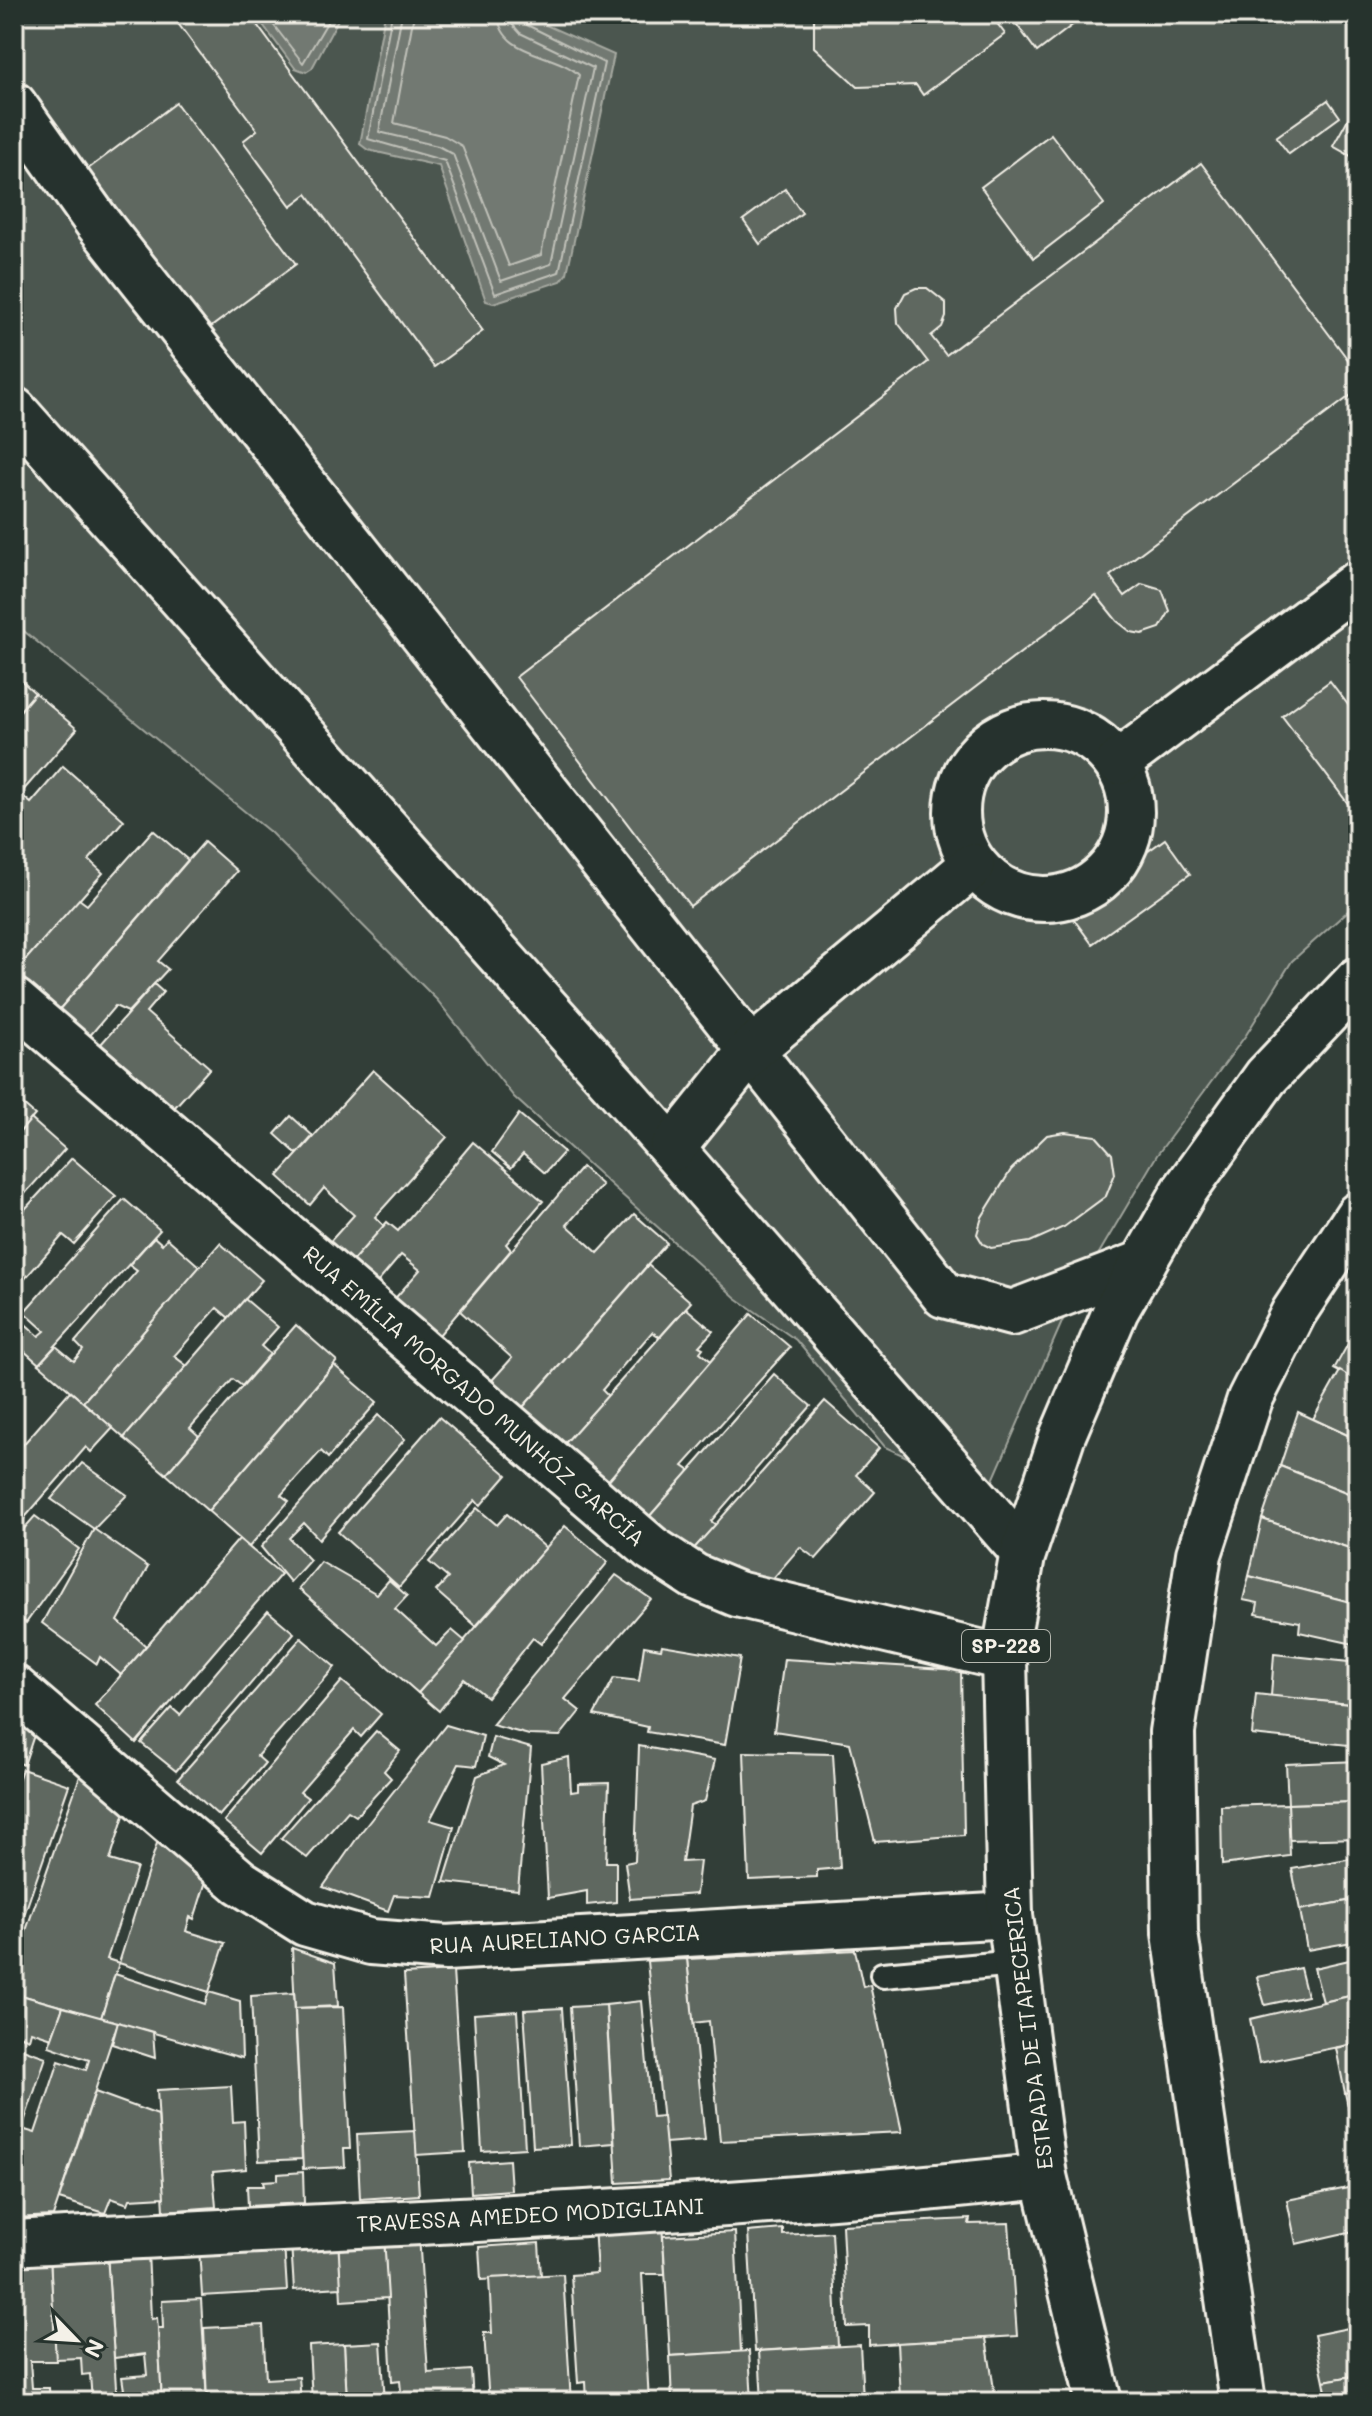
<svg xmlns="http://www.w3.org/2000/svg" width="1372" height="2416" font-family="Mali,sans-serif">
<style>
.green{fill:#4c564f;stroke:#a0a49c;stroke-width:2}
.water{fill:#727972;stroke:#a6a9a1;stroke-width:2}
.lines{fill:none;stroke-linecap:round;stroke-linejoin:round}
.shore{stroke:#c0c1b9;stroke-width:2}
.building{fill:#5f6861;stroke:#f4f1e8;stroke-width:2}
.lane-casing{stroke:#f4f1e8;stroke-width:30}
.street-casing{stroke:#f4f1e8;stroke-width:50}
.primary-casing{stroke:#f4f1e8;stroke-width:50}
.lane{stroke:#26332d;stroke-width:24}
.street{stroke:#26332d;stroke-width:44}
.primary{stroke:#26332d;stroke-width:44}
.labels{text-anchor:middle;stroke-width:6;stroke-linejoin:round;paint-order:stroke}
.shield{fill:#26332d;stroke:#b6b8b0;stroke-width:2}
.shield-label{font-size:20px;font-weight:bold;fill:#f4f1e8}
.street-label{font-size:22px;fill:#f4f1e8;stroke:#26332d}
</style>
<rect width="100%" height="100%" fill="#323e38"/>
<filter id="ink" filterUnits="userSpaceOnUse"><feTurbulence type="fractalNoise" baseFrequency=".0125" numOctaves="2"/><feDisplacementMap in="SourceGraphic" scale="16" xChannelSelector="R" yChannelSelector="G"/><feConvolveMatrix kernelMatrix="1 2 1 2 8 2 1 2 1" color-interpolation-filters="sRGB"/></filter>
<g filter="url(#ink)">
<polygon class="green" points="14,14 1358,14 1358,902 1292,961 1246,1035 1157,1155 1072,1299 987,1494 885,1447 796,1340 736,1298 514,1097 437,1000 270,832 14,623"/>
<g class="water">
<polygon points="255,14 341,14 312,68 306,72 295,68"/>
<polygon points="385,14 521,14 614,55 567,273 561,281 493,303 486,301 439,166 368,150 360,144"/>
</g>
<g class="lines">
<g class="shore">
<polyline points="265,14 303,63 332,14"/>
<polyline points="392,14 368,139 445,161 495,294 559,272 604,63 525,24 520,14"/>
<polyline points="402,14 379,132 438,146 453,154 501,281 551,264 593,68 520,33 512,24 510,14"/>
<path d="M414,14l-20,109 51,13 17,10 47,120 32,-11 38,-180c-23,-23 -79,-18 -81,-61"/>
</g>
</g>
<g class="building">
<polygon points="171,14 249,14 483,331 434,367 307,194 291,206 243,141 257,130"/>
<polygon points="814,14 990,14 1005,34 923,95 916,85 858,87 814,47"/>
<polygon points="1009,14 1087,14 1037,52"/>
<polygon points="1328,100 1340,117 1289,154 1276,137"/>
<polygon points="176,103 296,264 207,330 88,169"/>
<polygon points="1349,117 1358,122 1358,160 1333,146"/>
<polygon points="1051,134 1104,204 1034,258 981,187"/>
<polygon points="1201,163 1358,373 1358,390 1110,576 1125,596 1142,584 1162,590 1170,611 1160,628 1142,634 1131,632 1117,621 1096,595 690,906 516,677 928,362 898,323 897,308 905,293 916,288 927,288 946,303 946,317 942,327 931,336 946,355"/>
<polygon points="785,189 802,213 760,244 743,220"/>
<polygon points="14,674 35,693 20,711 14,705"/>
<polygon points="1330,681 1358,718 1358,817 1282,716"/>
<polygon points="35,693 77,729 14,801 14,718"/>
<polygon points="63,766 124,820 89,860 103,873 14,973 14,801 20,794 31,803"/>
<polygon points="153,830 188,860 58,1011 14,973 79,899 87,905"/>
<polygon points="1165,839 1190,874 1092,944 1067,910"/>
<polygon points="204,842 237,871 158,961 168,969 128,1012 115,1006 88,1038 58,1011"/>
<polygon points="154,984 163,992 146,1012 210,1068 174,1108 101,1044"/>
<polygon points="373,1070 447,1137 375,1217 384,1226 348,1266 326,1246 354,1215 324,1188 310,1205 278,1176"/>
<polygon points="14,1097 35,1115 14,1139"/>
<polygon points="519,1114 564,1152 545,1173 523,1154 511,1168 492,1152"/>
<polygon points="291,1116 313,1136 297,1154 275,1134"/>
<polygon points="31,1119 65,1149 14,1206 14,1139"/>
<polygon points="1065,1132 1096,1136 1112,1154 1115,1174 1106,1196 1064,1227 1030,1242 991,1248 983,1244 977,1234 982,1217 1011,1170 1047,1135"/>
<polygon points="473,1142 543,1201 506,1244 511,1250 434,1341 391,1303 420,1270 401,1255 373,1288 348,1266 387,1222 398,1231"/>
<polygon points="72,1158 116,1196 74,1244 63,1235 16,1289 14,1221"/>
<polygon points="582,1167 602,1185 567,1225 598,1253 634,1214 667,1243 517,1414 486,1387 512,1358 460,1311"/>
<polygon points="124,1199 160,1230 39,1364 14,1342 14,1314 39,1336 45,1331 24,1312"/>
<polygon points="154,1237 162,1244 167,1238 200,1267 83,1402 39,1364 56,1346 74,1361 83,1350 75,1342 137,1271 129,1265"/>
<polygon points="220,1243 262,1280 229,1318 217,1308 174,1356 187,1366 124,1438 83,1402"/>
<polygon points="648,1265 691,1302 660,1337 652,1332 602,1390 608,1396 558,1451 517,1414"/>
<polygon points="245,1299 278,1327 261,1346 270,1354 242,1386 233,1379 190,1428 199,1436 166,1474 124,1438"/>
<polygon points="686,1308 713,1331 699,1346 703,1348 700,1352 711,1361 601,1489 558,1451"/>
<polygon points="751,1314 790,1347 683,1466 690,1471 642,1525 601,1489"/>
<polygon points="296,1325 337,1361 208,1511 166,1474"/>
<polygon points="1358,1326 1358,1382 1334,1369"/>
<polygon points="334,1365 377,1402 328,1458 321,1451 281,1495 289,1501 249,1547 208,1511"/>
<polygon points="1340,1371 1358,1382 1358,1440 1313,1419"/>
<polygon points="774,1374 811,1406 711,1521 716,1525 683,1561 642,1525"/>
<polygon points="70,1391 113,1428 91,1452 86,1447 14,1530 14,1455"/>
<polygon points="825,1401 879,1448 856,1475 875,1492 816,1559 800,1547 770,1582 683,1561"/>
<polygon points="1298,1412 1358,1440 1358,1497 1280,1466"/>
<polygon points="378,1415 405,1439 319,1539 304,1523 289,1538 310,1560 290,1582 261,1547"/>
<polygon points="439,1417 507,1475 480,1506 475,1500 399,1587 338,1532"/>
<polygon points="82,1463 127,1495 94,1529 51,1499"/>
<polygon points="1280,1466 1358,1497 1358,1551 1262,1519"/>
<polygon points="477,1508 497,1525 507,1514 546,1548 476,1626 436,1591 448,1578 429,1562"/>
<polygon points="35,1516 79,1549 26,1623 14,1613 14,1540"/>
<polygon points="1262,1519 1358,1551 1358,1604 1249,1576"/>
<polygon points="565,1526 608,1562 541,1644 533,1638 487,1697 464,1679 439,1711 418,1693"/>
<polygon points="94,1529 148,1567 118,1621 146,1646 121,1675 100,1657 97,1664 42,1623"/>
<polygon points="239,1539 281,1574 136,1743 95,1705"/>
<polygon points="321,1562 377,1594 389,1580 407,1596 395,1609 436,1646 452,1630 465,1641 418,1693 299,1589"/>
<polygon points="616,1575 651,1599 565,1699 580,1711 560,1736 529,1735 492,1725"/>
<polygon points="1249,1576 1358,1604 1358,1645 1299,1632 1300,1622 1256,1614 1258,1603 1243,1600"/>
<polygon points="268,1611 294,1633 176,1771 141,1743 172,1708 180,1715"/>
<polygon points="301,1638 335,1667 257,1756 265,1763 219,1816 178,1779"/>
<polygon points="662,1645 740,1658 725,1745 647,1732 648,1727 594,1715 614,1678 639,1681 644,1646 661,1649"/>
<polygon points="1274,1654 1358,1663 1358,1705 1271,1696"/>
<polygon points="784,1659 961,1670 964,1835 875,1842 850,1743 774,1731"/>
<polygon points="342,1681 381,1714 361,1737 354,1730 300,1792 308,1798 262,1853 224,1821"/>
<polygon points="1256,1694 1358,1705 1358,1746 1252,1735"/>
<polygon points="14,1714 35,1732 24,1765 17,1762 14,1771"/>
<polygon points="446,1725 483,1736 476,1766 459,1764 430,1820 454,1827 434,1897 394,1895 388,1911 323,1887 362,1831"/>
<polygon points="376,1731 400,1751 384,1771 391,1778 356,1816 348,1811 307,1858 281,1838"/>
<polygon points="493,1737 531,1748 518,1890 444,1882 477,1776 504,1765 488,1757"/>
<polygon points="639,1746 715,1760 705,1801 690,1806 682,1862 700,1861 696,1894 630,1899 625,1863 635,1861"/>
<polygon points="744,1752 833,1754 840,1868 817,1870 817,1877 749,1880"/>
<polygon points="569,1757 571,1792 578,1791 578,1784 609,1783 606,1862 616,1862 616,1902 587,1905 587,1891 548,1898 541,1763"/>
<polygon points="1358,1761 1358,1802 1288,1804 1286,1764"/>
<polygon points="22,1769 69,1785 14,1944 14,1792"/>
<polygon points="81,1773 125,1812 110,1860 137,1868 107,1959 119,1963 101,2018 14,1993 14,1965"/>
<polygon points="1358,1802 1358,1838 1289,1840 1288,1804"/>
<polygon points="1288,1804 1290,1856 1222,1865 1221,1806"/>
<polygon points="158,1840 206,1881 194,1919 190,1917 186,1931 225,1943 209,1992 119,1963"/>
<polygon points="1358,1857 1358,1899 1300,1910 1292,1869"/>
<polygon points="1358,1899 1358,1941 1307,1950 1300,1910"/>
<polygon points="292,1948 335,1963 338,2006 295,2008"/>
<polygon points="855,1950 863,1987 870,1985 902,2132 720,2141 709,2021 693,2023 687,1959"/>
<polygon points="1358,1958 1358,1994 1323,2002 1314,1968"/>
<polygon points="687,1959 705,2140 665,2143 647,1961"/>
<polygon points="1300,1968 1307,1996 1265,2005 1257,1977"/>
<polygon points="453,1971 465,2152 416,2155 404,1974"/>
<polygon points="115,1974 205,2004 209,1992 240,2001 242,2058 101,2018"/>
<polygon points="14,1993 63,2007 52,2038 31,2031 29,2039 14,2033"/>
<polygon points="294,1993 302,2159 259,2161 251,1996"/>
<polygon points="1358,1994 1358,2043 1259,2063 1250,2019"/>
<polygon points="641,2001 652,2117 663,2116 669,2180 617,2183 606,2005"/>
<polygon points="606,2005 614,2143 579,2146 570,2007"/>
<polygon points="63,2007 118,2022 53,2216 14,2218 14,2152 22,2129 35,2133 59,2061 86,2070 89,2060 49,2046"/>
<polygon points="343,2007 350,2149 344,2149 345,2167 303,2169 295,2008"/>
<polygon points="562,2008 571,2145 533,2147 524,2010"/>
<polygon points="517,2011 525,2148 482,2151 474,2014"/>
<polygon points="118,2022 153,2032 155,2058 112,2044"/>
<polygon points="1358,2043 1358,2090 1345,2093 1336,2048"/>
<polygon points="14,2046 46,2057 14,2152"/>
<polygon points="231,2086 233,2122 244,2121 246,2169 213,2172 216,2207 164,2211 157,2090"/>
<polygon points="1358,2090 1358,2138 1355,2138 1345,2093"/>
<polygon points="95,2092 158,2115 164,2197 130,2199 128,2204 111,2198 105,2213 59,2199"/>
<polygon points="415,2131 419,2195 360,2199 357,2134"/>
<polygon points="509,2160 511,2190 471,2193 469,2163"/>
<polygon points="303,2172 304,2203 248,2206 247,2186 264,2186 263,2181 278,2180 278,2174"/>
<polygon points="1358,2186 1358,2230 1296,2244 1287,2200"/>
<polygon points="970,2219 969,2224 1009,2223 1017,2336 869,2345 869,2326 847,2327 842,2225"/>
<polygon points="662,2223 665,2274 642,2274 649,2402 586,2402 585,2382 578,2383 571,2275 597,2273 594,2226"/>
<polygon points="783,2229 783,2235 832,2232 838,2346 755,2351 748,2232"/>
<polygon points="735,2232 741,2352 670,2356 663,2236"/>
<polygon points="419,2235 428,2373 471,2370 473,2402 402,2402 400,2381 392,2382 384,2238"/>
<polygon points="384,2238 388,2298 341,2301 338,2240"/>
<polygon points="338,2240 341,2287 294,2290 291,2243"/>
<polygon points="284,2243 287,2291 202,2296 199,2248"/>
<polygon points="539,2243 541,2276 481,2280 479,2247"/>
<polygon points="148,2251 151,2319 157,2318 158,2328 162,2402 117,2402 116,2391 124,2390 122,2377 147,2375 145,2354 114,2358 107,2254"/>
<polygon points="107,2254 117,2402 92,2402 90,2374 82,2375 81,2358 55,2359 50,2257"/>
<polygon points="50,2257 56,2361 30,2361 32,2388 49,2388 50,2402 14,2402 14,2258"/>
<polygon points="563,2274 571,2402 489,2402 484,2333 492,2333 489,2278"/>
<polygon points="201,2299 207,2402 162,2402 158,2328 163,2328 162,2301"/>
<polygon points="263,2325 266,2379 299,2377 301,2402 207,2402 204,2328"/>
<polygon points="1358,2326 1358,2375 1324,2381 1314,2335"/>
<polygon points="986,2338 996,2402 762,2402 759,2351 860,2345 863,2399 900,2398 897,2343"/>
<polygon points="381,2342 385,2402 347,2402 344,2344"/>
<polygon points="344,2344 347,2402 312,2402 309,2346"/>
<polygon points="749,2351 752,2402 672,2402 670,2356"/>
<polygon points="1358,2375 1358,2402 1328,2402 1324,2381"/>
</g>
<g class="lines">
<defs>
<polyline id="lane" points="883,1975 1016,1963"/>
<g id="street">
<polyline points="14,105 97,222 944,1295 1012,1313 1143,1263"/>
<polyline points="14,410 672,1149 1023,1552"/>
<circle cx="1044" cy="812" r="87"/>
<polyline points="1119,762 1358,583"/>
<polyline points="14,1001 651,1548 694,1576 737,1594 1004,1658"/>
<polyline points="672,1149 751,1050 972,866"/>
<polyline points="14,1688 240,1882 305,1923 371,1942 446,1948 1010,1915"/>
<path d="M14,2243c344,-20 688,-29 1030,-67"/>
</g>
<g id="primary">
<polyline points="1099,2402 1044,2176 1010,1915 1004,1658 1022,1557 1062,1437 1116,1310 1185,1190 1266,1077 1358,980"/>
<polyline points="1243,2402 1175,1933 1172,1732 1199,1554 1250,1399 1294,1312 1358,1215"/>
</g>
</defs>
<use href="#lane" class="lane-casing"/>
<use href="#street" class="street-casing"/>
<use href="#primary" class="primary-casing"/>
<use href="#lane" class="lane"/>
<use href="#street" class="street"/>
<use href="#primary" class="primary"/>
</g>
</g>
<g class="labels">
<rect class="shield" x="962" y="1630" width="88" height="32" rx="6"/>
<g class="shield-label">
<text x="1006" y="1653">SP-228</text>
</g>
<g class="street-label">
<text transform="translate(474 1396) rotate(41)" y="8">RUA EMÍLIA MORGADO MUNHÓZ GARCÍA</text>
<text transform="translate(565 1939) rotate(-3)" y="8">RUA AURELIANO GARCIA</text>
<text transform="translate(1028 2028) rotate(-97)" y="8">ESTRADA DE ITAPECERICA</text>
<text transform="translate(530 2215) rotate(-3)" y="8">TRAVESSA AMEDEO MODIGLIANI</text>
</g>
</g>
<rect width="1372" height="2416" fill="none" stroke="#26332d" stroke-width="48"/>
<rect x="24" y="24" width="1324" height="2368" fill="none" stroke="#f4f1e8" stroke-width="3" filter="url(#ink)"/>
<g transform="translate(76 2340) rotate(115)" stroke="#26332d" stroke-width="6" paint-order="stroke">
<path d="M0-6L14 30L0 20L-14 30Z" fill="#f4f1e8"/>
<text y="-12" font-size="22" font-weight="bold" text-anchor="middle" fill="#f4f1e8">N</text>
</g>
</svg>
